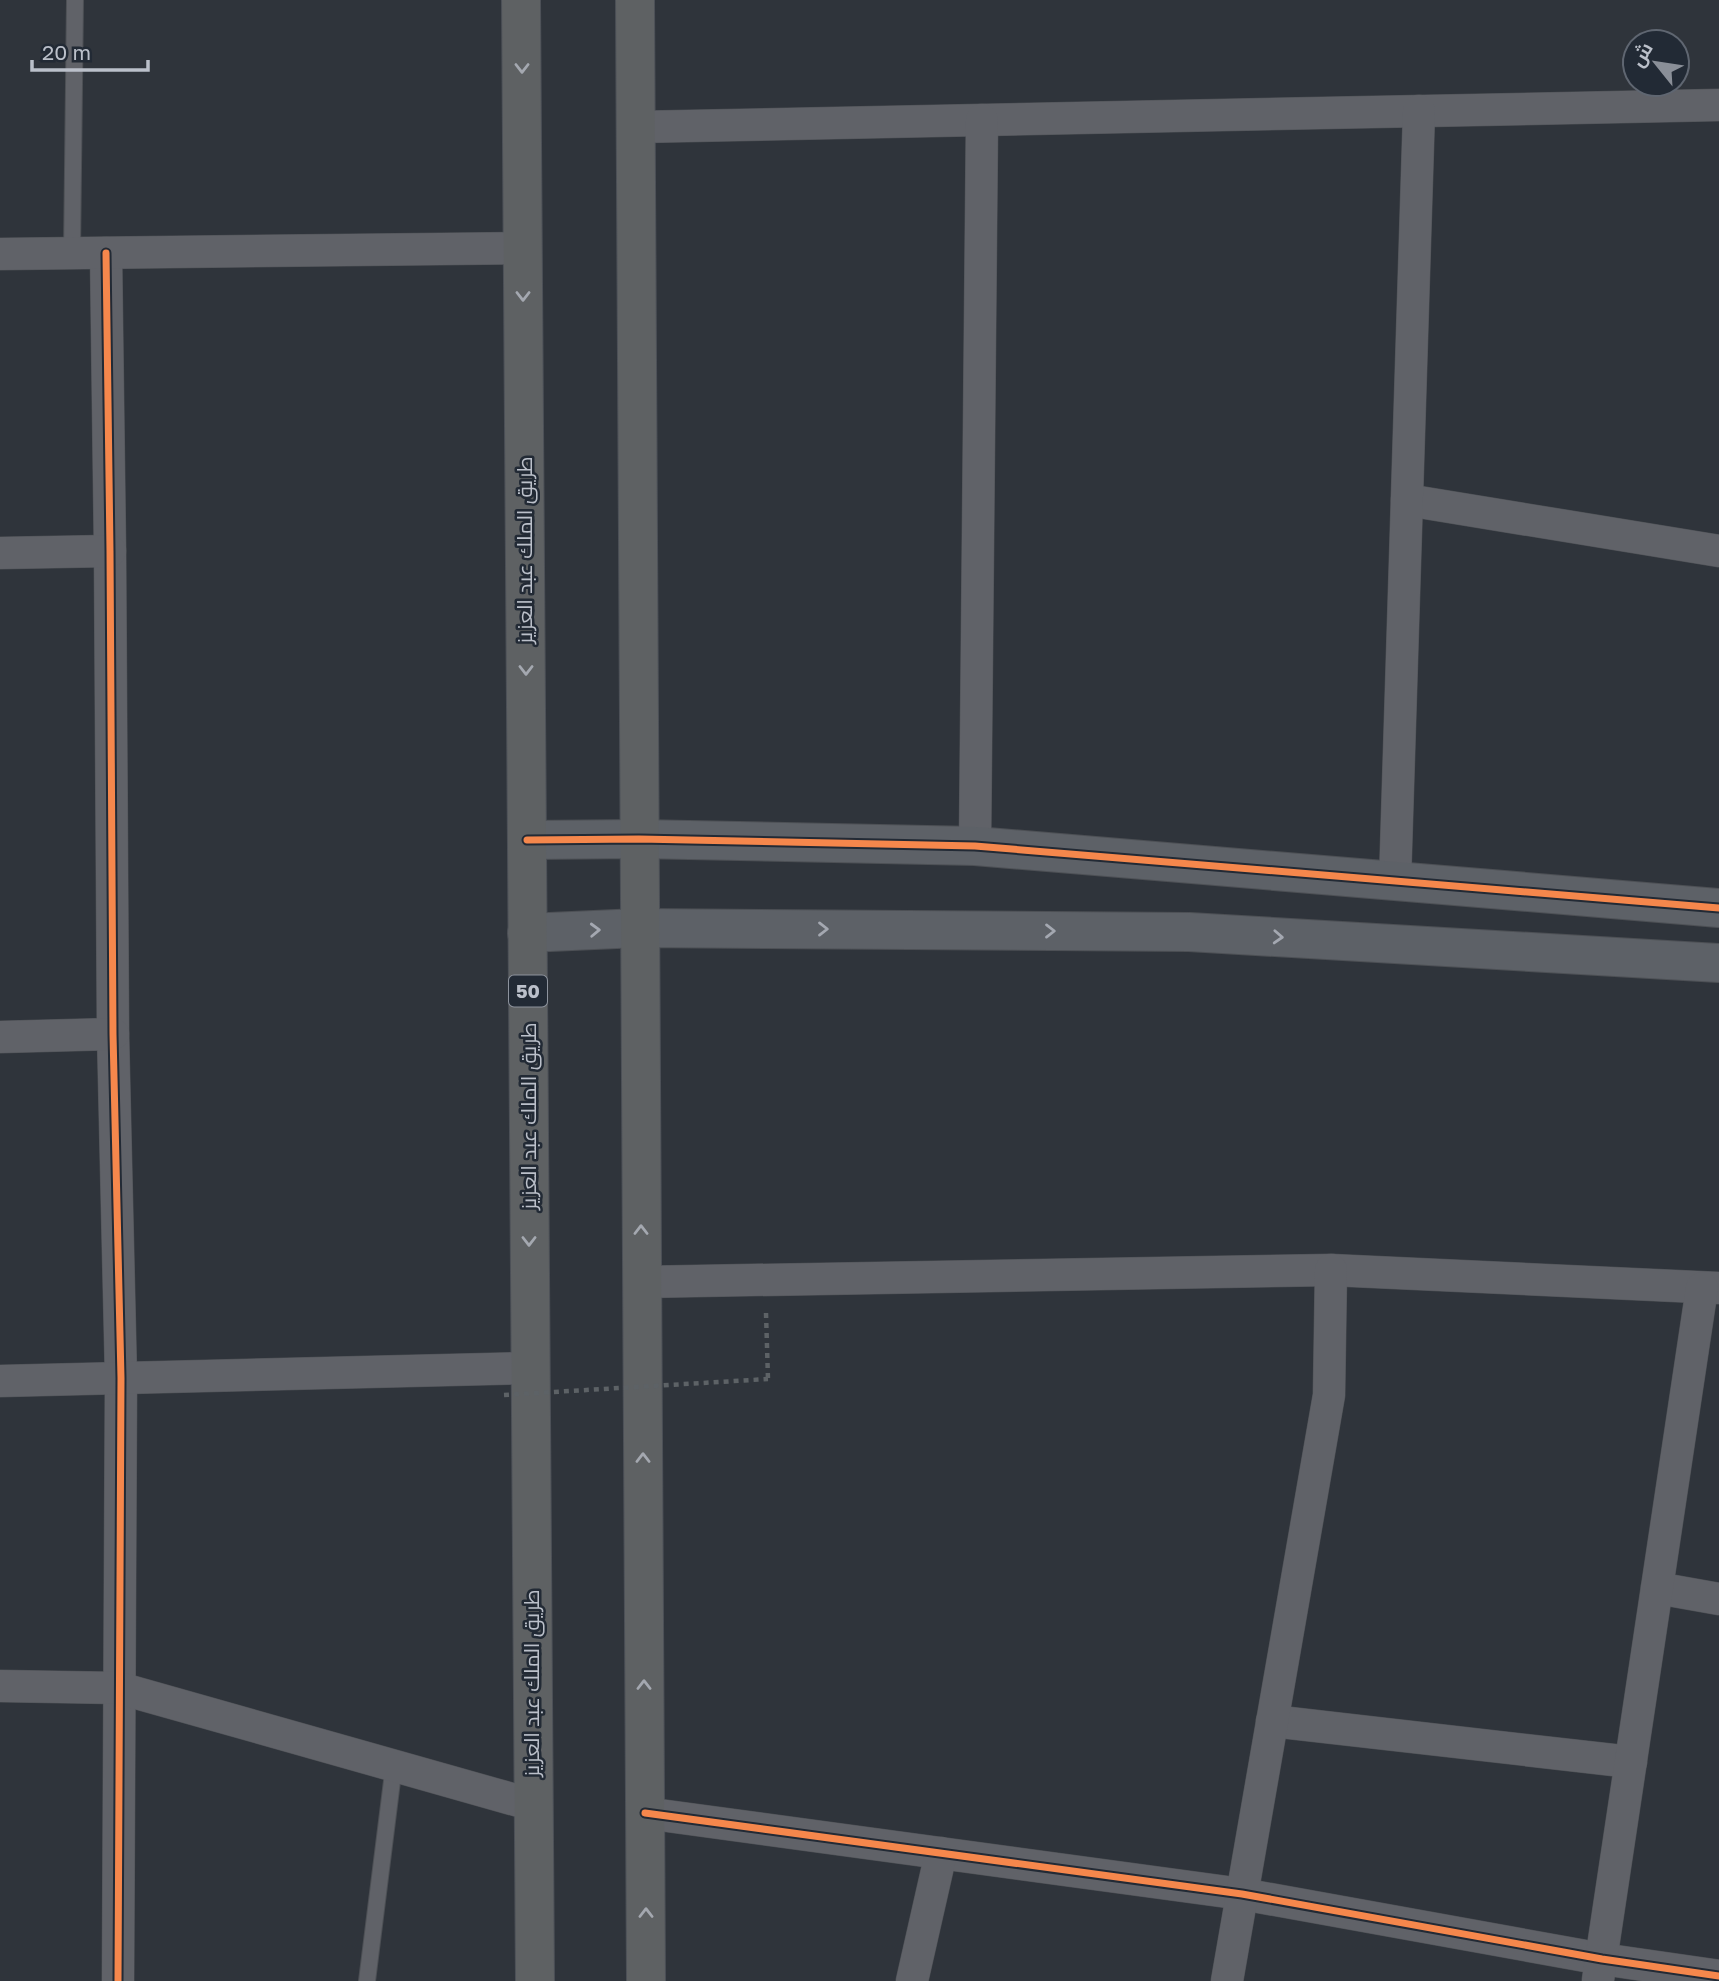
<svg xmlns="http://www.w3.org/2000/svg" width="1719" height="1981" font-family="'Golos Text',Cairo,sans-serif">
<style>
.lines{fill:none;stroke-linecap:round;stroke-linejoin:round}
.lane-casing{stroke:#4d5055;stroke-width:18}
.street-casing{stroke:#4d5055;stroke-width:33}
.secondary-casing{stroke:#4d5055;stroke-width:40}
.highway-casing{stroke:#4c5057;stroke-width:40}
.path{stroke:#5d6266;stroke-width:4.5;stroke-dasharray:5 5;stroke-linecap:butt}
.lane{stroke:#606268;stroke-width:16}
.street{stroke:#606268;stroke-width:32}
.secondary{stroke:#5d6167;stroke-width:38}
.highway{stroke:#5e6163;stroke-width:38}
.path-bridge{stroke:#5d6266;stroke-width:4.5;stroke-dasharray:5 5;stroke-linecap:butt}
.cycleway-casing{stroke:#222a35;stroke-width:11}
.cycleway{stroke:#f5874c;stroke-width:7}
.oneway{stroke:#a4a8b0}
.oneway2{stroke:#a4a8b1}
.labels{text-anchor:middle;stroke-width:5;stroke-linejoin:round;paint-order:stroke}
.shield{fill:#222a35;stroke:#8d939d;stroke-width:2}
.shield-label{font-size:19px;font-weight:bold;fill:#bbc0ca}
.street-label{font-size:21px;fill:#bbc0ca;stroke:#222a35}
</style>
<rect width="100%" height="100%" fill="#2f343b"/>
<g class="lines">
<defs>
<g id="lane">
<polyline points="72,253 75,0"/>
<polyline points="367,1981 394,1765"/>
</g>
<g id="street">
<polyline points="636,127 1719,105"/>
<polyline points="106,253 110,551 113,1034 121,1378 118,1981"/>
<polyline points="0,254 523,248"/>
<polyline points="1407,500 1719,551"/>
<polyline points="0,553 110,551"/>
<polyline points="975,846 982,120"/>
<polyline points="1395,882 1419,111"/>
<polyline points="0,1037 113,1034"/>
<polyline points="641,1282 1331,1270 1719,1288"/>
<polyline points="0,1381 530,1368"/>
<polyline points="1657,1588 1719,1599"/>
<polyline points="0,1686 119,1688 533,1805"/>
<polyline points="1272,1721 1631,1762"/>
<polyline points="645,1813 1242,1894 1602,1959 1719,1976"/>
<polyline points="1598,1980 1702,1288"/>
<polyline points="912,1981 941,1853"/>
<polyline points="1227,1981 1329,1395 1331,1270"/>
</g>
<g id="secondary">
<polyline points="527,840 639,839 975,846 1719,908"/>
<polyline points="527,933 639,928 1189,932 1719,963"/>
</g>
<g id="highway">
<polyline points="521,0 535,1981"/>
<polyline points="635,0 646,1981"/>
</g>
</defs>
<use href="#lane" class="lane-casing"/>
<use href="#street" class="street-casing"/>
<use href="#secondary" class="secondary-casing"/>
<use href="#highway" class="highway-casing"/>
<polyline class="path" points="766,1313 768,1379"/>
<use href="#lane" class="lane"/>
<use href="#street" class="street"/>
<use href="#secondary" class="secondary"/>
<use href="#highway" class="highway"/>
<polyline class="path-bridge" points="504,1395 768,1379"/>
<defs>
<g id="cycleway">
<polyline points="106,253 110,551 113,1034 121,1378 118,1981"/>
<polyline points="527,840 639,839 975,846 1719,908"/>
<polyline points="645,1813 1242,1894 1602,1959 1719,1976"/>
</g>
</defs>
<use href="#cycleway" class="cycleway-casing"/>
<use href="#cycleway" class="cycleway"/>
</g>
<defs><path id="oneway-chevron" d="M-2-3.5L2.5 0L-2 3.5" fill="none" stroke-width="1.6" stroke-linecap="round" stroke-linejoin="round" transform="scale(1.75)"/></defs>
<g class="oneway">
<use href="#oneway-chevron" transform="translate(522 68) rotate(90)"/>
<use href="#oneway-chevron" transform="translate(523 296) rotate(90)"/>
<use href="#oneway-chevron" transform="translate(526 670) rotate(90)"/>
<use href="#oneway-chevron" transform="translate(641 1230) rotate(-90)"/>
<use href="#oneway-chevron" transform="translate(529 1241) rotate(90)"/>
<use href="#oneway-chevron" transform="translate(643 1458) rotate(-90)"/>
<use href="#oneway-chevron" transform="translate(644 1685) rotate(-90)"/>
<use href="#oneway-chevron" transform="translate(646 1913) rotate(-90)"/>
</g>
<g class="oneway2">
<use href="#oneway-chevron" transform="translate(823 929)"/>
<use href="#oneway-chevron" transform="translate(595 930) rotate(-2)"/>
<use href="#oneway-chevron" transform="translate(1050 931)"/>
<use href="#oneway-chevron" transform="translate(1278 937) rotate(3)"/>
</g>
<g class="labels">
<rect class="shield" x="509" y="975.5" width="38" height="31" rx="5"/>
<g class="shield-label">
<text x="528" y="998">50</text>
</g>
<g class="street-label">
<text transform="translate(525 550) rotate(-90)" y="7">طريق الملك عبد العزيز</text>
<text transform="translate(529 1116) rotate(-90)" y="7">طريق الملك عبد العزيز</text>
<text transform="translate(532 1683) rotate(-90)" y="7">طريق الملك عبد العزيز</text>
</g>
</g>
<g transform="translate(1656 63) rotate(300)"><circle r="33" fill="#222a35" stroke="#5f6671" stroke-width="2"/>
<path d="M0-5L12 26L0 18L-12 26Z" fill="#8a8f98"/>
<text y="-10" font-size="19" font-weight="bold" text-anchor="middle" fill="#bbc0ca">ش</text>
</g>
<path d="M32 60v10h116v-10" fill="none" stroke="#bbc0ca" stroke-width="3.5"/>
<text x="42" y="60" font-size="21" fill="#bbc0ca" stroke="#222a35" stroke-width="5" paint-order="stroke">20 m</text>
</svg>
